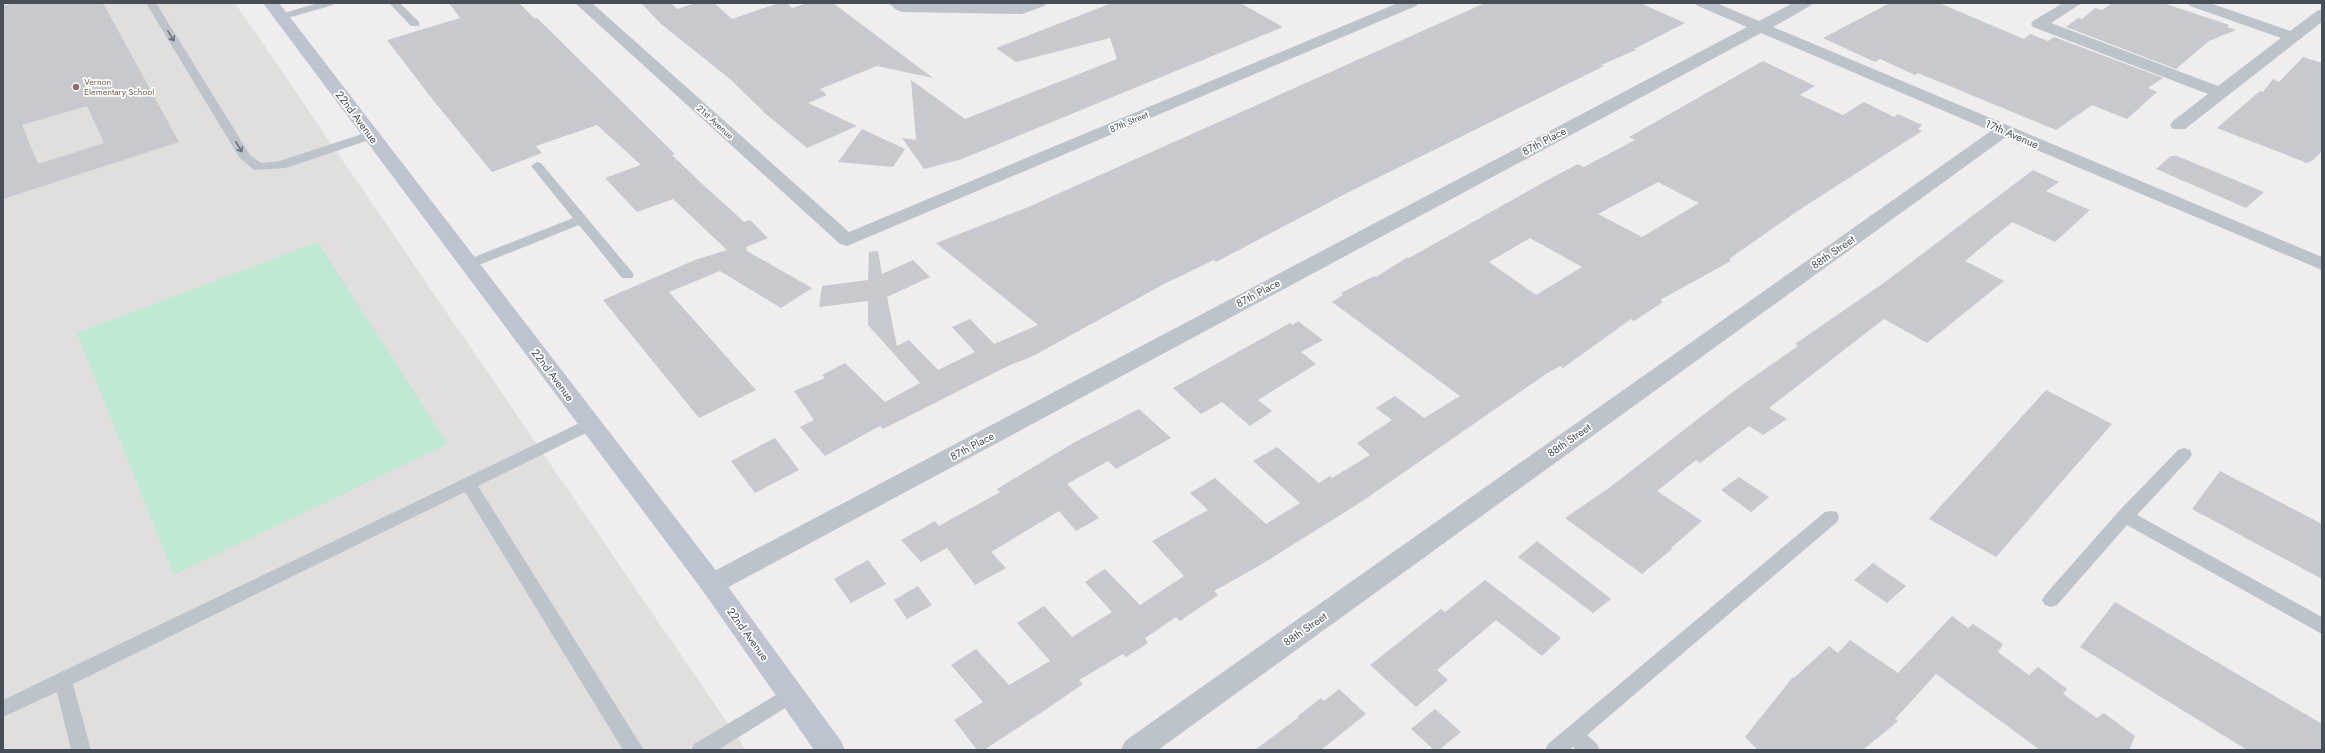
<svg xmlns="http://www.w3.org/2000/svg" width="2325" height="753" font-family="Jost,sans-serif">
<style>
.education{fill:#e0dfde}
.green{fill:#c0e9d4}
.building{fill:#c7c9cf;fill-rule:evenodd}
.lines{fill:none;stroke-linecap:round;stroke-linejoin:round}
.lane{fill:#bdc3cb;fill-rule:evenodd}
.street{fill:#bdc3cb;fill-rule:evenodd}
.secondary{fill:#bdc4cf;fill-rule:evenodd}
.oneway{stroke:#6a717a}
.education-dot{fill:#8d6e63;stroke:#fff;stroke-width:1.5}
.labels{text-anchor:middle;stroke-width:3.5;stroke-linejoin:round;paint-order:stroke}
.far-education-label{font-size:9px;fill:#785e54;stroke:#fff;text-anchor:start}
.far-street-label{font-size:9px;fill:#474e58;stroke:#fff}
.street-label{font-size:11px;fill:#474e58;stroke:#fff}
</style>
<rect width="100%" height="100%" fill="#efeded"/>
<polygon class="education" points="3,3 235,3 746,750 3,750"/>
<polygon class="green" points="318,242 448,444 174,575 77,333"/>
<g class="building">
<path d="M14,3h89l76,139 -176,57v-193zM87,106l17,37 -66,21 -16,-39z"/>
<polygon points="449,3 519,3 535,19 537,18 675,154 672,155 698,180 744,222 750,220 768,238 746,247 747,251 812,288 781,308 720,271 669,292 756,390 699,418 603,300 695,260 727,250 673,199 637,212 605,178 641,165 597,125 536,146 542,153 492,172 433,100 387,40 460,18"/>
<polygon points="641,3 671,3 677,9 696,3 714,3 732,19 779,3 787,3 792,8 808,3 833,3 933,78 877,66 820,89 827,95 808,103 857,126 807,148 767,115 730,79 661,24"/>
<polygon points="1112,3 1240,3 1283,27 962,159 924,169 902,138 916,140 911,80 965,119 1117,59 1110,38 1016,62 996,48"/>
<polygon points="1485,3 1640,3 1685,23 1634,49 1636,50 1601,65 1604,66 1347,193 1216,262 1214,260 1164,284 1033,356 1010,365 883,429 880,426 825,456 800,427 814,420 794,391 825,378 822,375 845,363 885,402 920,383 868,325 868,301 819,307 822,286 868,280 869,252 878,251 882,274 913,260 930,277 887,297 897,346 909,340 938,370 975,352 952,327 970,319 994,344 1038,325 936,243 1026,208"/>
<polygon points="1890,3 1939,3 2024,39 2030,34 2048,41 2054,37 2163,78 2148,88 2157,92 2127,119 2092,105 2056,130 1918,73 1915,75 1880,59 1875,62 1823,38"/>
<polygon points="2112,3 2163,3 2229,25 2227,27 2236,30 2209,41 2176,69 2066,27 2078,18 2082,19 2095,8 2102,10"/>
<polygon points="2303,57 2322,63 2322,151 2313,160 2307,163 2217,128 2260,91 2263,92 2273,79 2279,82"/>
<path d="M1763,61l52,25 -15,9 43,20 21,-13 30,15 4,-3 24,11 -4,4 4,2 -123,79 -70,49 2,2 -71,39 3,2 -29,19 -3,-2 -68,49 -3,-2 -14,8 -185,128 -104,65 -43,24 4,4 -38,26 -4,-4 -31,21 3,5 -22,14 -3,-3 -44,26 4,4 -35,24 -64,42h-7l-23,-30 29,-18 -32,-37 25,-16 33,36 41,-24 -33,-38 27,-17 28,31 40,-25 -27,-30 20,-13 35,36 44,-29 -32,-35 56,-31 -18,-17 25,-15 51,46 34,-21 -47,-42 24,-14 42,36 11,-7 2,2 38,-23 -13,-12 35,-23 -16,-12 19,-12 29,22 36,-22 -128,-94 11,-7 -2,-2 33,-17 2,1 32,-20 1,1 144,-81 25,-13 6,3 51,-27 -6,-3zM1658,182l41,21 -57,34 -44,-23zM1530,238l52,29 -46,28 -47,-33z"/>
<polygon points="862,129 905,149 893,167 838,162"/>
<polygon points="2171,156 2177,156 2264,192 2246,208 2156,169"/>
<polygon points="2033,170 2059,182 2046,191 2090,210 2055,242 2012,222 1965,261 2004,281 1927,343 1884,319 1769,408 1787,419 1763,435 1749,426 1700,463 1696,460 1657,491 1702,521 1671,548 1672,549 1642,574 1565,518 1609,488 1738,388 1798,346 1795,344 1885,282"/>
<polygon points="1298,321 1323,340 1301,352 1316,364 1258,400 1272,411 1250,426 1222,402 1201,414 1173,388 1290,323 1292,325"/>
<polygon points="2046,390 2112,424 1996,557 1929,519"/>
<polygon points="1139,409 1171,438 1116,469 1108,461 1067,484 1099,518 1076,531 1059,511 991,552 1006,568 975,585 947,548 921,562 901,540 935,521 939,526 1000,492 997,489 1075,442"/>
<polygon points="775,438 799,470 755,493 731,461"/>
<polygon points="2220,471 2322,524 2322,579 2192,509"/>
<polygon points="1739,477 1769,497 1751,512 1721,490"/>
<polygon points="1537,541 1611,599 1593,613 1518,557"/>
<polygon points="868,560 886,584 851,603 834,579"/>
<polygon points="1873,563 1906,586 1887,603 1854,580"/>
<polygon points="1485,580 1561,638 1542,656 1496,620 1437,670 1448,680 1416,707 1370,665 1441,609 1445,612"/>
<polygon points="918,586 932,605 907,619 894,600"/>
<polygon points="2115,602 2322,724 2322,750 2247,750 2080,647"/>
<polygon points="1952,616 1968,628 1973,624 2003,644 1998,652 2029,675 2038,667 2067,689 2063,694 2097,718 2104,713 2135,736 2129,750 2040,750 1936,674 1895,719 1898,721 1863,750 1758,750 1745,737 1793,677 1794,678 1829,646 1838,653 1850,640 1898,673"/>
<polygon points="1339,689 1366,714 1321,750 1255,750 1299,717 1298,716 1321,698 1324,701"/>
<polygon points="1435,709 1461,732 1439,750 1434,750 1411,729"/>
</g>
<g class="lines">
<g class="lane">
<polygon points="146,3 156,3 250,155 261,163 280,161 371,131 377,135 375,138 286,168 254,170 239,157"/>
<polygon points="318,3 334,3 333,5 281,20 276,17 277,15"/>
<polygon points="389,3 400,3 419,22 419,26 411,26"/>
<polygon points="537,162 541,163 632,272 634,275 632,278 622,278 579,225 474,267 464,267 462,264 464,261 573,218 531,166"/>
<polygon points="590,418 596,420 598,424 596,428 478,486 644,750 623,750 465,492 73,684 91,750 71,750 57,692 3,717 3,700"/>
<polygon points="2184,448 2190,450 2192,454 2190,458 2137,515 2322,617 2322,634 2127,525 2057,605 2051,607 2045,605 2042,600 2045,595 2119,511 2178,450"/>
<polygon points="1831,511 1837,512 1839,517 1837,522 1587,735 1597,744 1600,750 1576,750 1573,747 1569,750 1545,750 1548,744 1825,512"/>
<polygon points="791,686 798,688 800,694 798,700 718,750 691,750 694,744"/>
</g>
<g class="street">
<polygon points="575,3 592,3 849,232 1398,3 1419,3 1416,6 847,246 840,244"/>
<polygon points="888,3 1047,3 1044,6 1022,14 902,12 897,10"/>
<polygon points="1695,3 1716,3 1759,21 1793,3 1813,3 1810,6 1773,27 2322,257 2322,270 2006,137 1158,750 1121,750 1125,741 1991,131 1761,33 721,591 712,594 703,591 699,584 703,577 1747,27 1698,6"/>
<polygon points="2063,3 2082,3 2051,23 2218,86 2281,38 2190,6 2187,3 2210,3 2290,31 2317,11 2322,9 2322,22 2185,129 2173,129 2170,125 2173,121 2208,94 2033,27 2031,24 2033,21"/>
</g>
<polygon class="secondary" points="263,3 279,3 721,577 841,741 845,750 814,750 703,591"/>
</g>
<defs><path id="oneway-shaft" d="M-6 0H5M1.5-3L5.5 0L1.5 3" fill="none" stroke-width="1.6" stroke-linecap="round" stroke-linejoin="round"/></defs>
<g class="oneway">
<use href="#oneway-shaft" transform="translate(171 36) rotate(59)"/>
<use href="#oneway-shaft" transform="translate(239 147) rotate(59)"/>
</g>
<circle class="education-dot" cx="76" cy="87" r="4"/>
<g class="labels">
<g class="far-education-label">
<text x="84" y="85">Vernon<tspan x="84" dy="10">Elementary School</tspan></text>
</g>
<g class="far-street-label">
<text transform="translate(715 122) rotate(42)" y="3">21st Avenue</text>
<text transform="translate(1129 122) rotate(-23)" y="3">87th Street</text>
</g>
<g class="street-label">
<text transform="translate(357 117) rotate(53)" y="4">22nd Avenue</text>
<text transform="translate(2012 134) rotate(23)" y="4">17th Avenue</text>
<text transform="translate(1544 141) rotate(-28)" y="4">87th Place</text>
<text transform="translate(1833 252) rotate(-35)" y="4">88th Street</text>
<text transform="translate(1258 293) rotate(-28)" y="4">87th Place</text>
<text transform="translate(553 375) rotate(53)" y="4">22nd Avenue</text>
<text transform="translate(1569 440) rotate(-35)" y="4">88th Street</text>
<text transform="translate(972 446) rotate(-28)" y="4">87th Place</text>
<text transform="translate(1305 629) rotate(-35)" y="4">88th Street</text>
<text transform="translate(748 634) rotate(54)" y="4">22nd Avenue</text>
</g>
</g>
<rect width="2325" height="753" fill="none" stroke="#474e58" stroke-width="8"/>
</svg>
